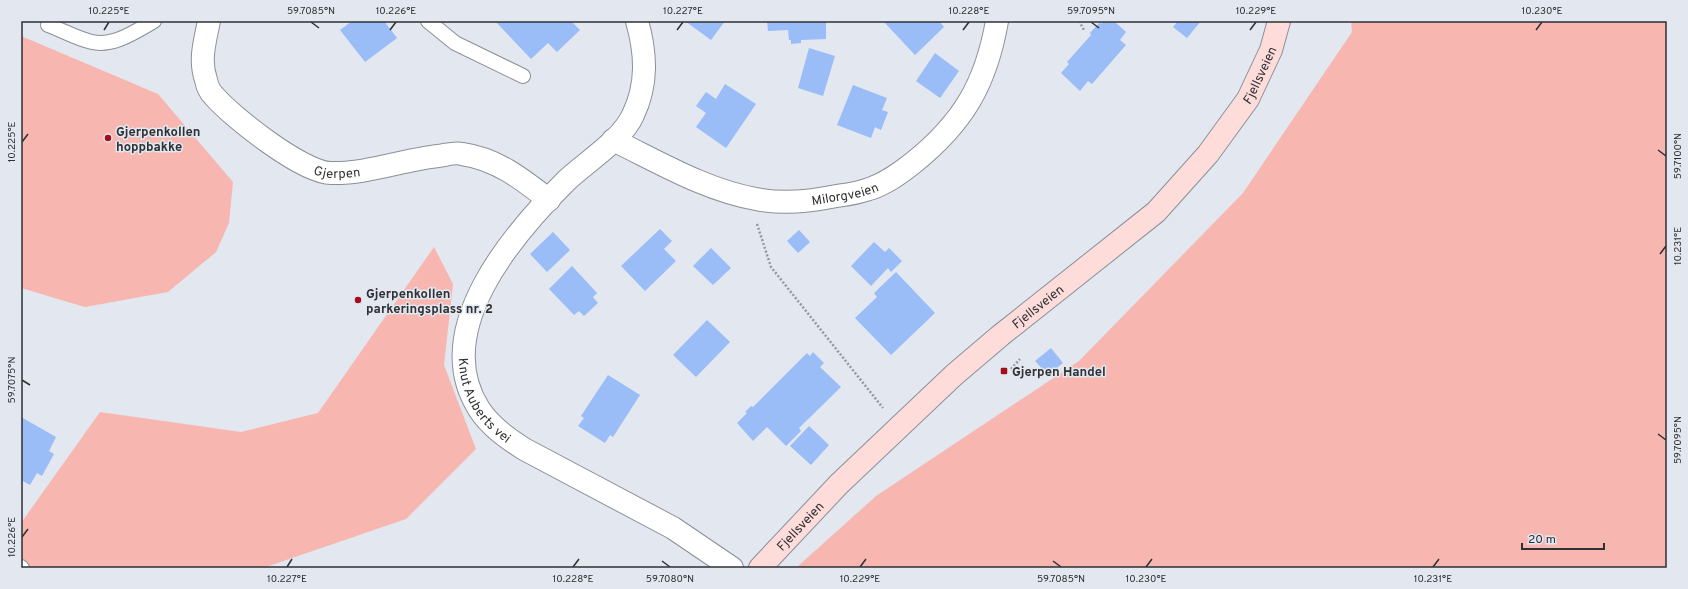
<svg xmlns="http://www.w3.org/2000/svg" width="1688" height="589" font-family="Overpass,sans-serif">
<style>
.green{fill:#f7b6b0}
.building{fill:#9abcf7}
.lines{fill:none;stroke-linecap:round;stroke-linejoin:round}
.lane-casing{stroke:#8b9098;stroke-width:16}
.street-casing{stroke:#8b9098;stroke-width:24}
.secondary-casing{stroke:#8b9098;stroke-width:24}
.path{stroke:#94979e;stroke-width:2.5;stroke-dasharray:2 2;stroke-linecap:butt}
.lane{stroke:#fff;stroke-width:14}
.street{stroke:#fff;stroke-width:22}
.secondary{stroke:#fddcda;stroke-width:22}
.ticks{fill:none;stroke:#2e3033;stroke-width:1.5}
.poi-dot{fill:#a50c1c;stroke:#e2e7f0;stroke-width:1.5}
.labels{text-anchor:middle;stroke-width:3;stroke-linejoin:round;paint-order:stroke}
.street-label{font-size:13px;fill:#2e3033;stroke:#e2e7f0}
.poi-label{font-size:13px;font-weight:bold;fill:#2e3033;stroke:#e2e7f0;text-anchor:start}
.neatline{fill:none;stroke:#2e3033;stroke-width:1.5}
.ticks-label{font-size:10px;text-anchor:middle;fill:#2e3033}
</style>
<rect width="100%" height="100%" fill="#e2e7f0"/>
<g class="green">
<polygon points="1351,21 1667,21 1667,568 796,568 876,496 1079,361 1243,193 1352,32"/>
<polygon points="21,36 158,94 233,182 229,223 216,252 168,292 85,307 21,288"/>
<polygon points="434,247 453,284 444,365 476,449 406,519 263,568 21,568 21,523 100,412 241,432 318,413"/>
</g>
<g class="building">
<polygon points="352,21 384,21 397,38 365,62 340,30"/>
<polygon points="497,21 571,21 580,30 557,52 548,43 531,59 496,22"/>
<polygon points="685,21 725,21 711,40"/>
<polygon points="767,21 826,21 826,39 801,40 801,43 791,44 791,40 789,40 788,30 768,31"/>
<polygon points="887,21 939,21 944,27 915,55 885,23"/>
<polygon points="1104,21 1114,21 1126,32 1120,40 1126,45 1092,84 1088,81 1080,91 1061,73 1069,64 1067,62 1091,35 1090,33 1100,22 1101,24"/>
<polygon points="1178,21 1201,21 1187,38 1173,27"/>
<polygon points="809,48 835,56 823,96 798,88"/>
<polygon points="935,53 959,71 940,98 916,81"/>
<polygon points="725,84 756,104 726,148 696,127 706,113 696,106 706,92 716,99"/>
<polygon points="853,85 887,98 882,110 888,112 881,130 875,127 871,138 837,125"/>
<polygon points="660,229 672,241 664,249 676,261 645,291 621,266"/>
<polygon points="799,230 810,242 798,253 787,241"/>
<polygon points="553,232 570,250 547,272 530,254"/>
<polygon points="874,242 885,252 889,248 902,261 891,272 888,268 871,286 851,266"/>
<polygon points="711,248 731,268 713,285 693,266"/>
<polygon points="572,266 597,293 593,297 598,303 584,316 579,311 574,315 549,289"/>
<polygon points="896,272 935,313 891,355 855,318 877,297 874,293"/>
<polygon points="707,320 730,342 696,377 673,355"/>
<polygon points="1051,348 1063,363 1048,375 1035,361"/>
<polygon points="813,352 824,363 820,367 841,387 799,428 801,431 786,446 767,427 753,441 737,423 747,413 745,412 751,406 753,407 807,353 810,356"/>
<polygon points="608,375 640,395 613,437 610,435 605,443 578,426 584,418 581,416"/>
<polygon points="21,417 56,437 49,451 54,454 42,476 37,473 30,485 21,480"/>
<polygon points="809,426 829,445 811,465 790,446"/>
</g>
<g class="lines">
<defs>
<g id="lane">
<polyline points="428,21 455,43 523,76"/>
<path d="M48,25c14,5 30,14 44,17 22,5 44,-11 62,-21"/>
<polyline points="21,567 22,568"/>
</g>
<g id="street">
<path id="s1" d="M209,21c-4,20 -10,39 -3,59 1,5 4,12 8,16 18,21 89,77 117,77 36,1 71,-13 107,-17 8,-1 17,-4 24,-2 35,5 60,25 87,46"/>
<path id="s2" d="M637,21c9,32 11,63 -4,94 -11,25 -47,47 -67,66 -53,53 -137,149 -87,228 11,17 28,29 45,40l149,79 59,40"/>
<path id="s3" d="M613,140c46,22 92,50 143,59 25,5 50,3 75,-2 11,-2 24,-3 35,-7 18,-5 33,-16 47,-27 50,-40 73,-79 84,-142"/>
</g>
<g id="secondary">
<path id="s4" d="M760,568l79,-84 115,-109 47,-40 155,-123 52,-58 40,-55 23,-49 8,-29"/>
</g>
</defs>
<use href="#lane" class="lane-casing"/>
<use href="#street" class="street-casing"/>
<use href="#secondary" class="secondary-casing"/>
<g class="path">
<polyline points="1079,21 1084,30"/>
<polyline points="757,224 771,267 883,408"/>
<polyline points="1011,369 1020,359"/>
</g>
<use href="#lane" class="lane"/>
<use href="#street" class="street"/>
<use href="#secondary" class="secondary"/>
</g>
<path class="ticks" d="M311,22l8,6M1091,22l8,6M104,30l5,-8M390,30l6,-8M677,30l6,-8M963,30l6,-8M1250,30l6,-8M1536,30l6,-8M22,142l6,-8M1658,150l8,6M1660,254l6,-8M22,380l8,5M1658,434l8,6M22,537l6,-8M662,561l8,6M1053,561l8,6M287,567l5,-8M573,567l6,-8M860,567l6,-8M1146,567l6,-8M1433,567l6,-8"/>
<g class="poi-dot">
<circle cx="108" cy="138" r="4"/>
<circle cx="358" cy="300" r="4"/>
<rect x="1000" y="367" width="8" height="8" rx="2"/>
</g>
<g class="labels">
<g class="street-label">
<text dy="5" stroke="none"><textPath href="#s4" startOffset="706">Fjellsveien</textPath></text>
<text dy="5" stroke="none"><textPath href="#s1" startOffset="226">Gjerpen</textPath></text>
<text dy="5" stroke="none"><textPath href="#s3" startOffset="245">Milorgveien</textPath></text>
<text dy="5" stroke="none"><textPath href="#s4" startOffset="382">Fjellsveien</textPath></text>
<text dy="5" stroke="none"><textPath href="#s2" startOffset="449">Knut Auberts vei</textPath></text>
<text dy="5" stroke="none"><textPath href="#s4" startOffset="58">Fjellsveien</textPath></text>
</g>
<g class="poi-label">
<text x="116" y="136">Gjerpenkollen<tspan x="116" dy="15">hoppbakke</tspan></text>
<text x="366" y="298">Gjerpenkollen<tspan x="366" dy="15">parkeringsplass nr. 2</tspan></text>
<text x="1012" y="376">Gjerpen Handel</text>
</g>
</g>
<rect width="1688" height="589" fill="none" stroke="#e2e7f0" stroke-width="44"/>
<path d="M1522 543v6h82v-6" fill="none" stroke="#2e3033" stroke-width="2"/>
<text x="1528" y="543" font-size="12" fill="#2e3033" stroke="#e2e7f0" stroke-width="3" paint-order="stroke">20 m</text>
<rect x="22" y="22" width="1644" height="545" class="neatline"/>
<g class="ticks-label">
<text x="109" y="14">10.225°E</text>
<text x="311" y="14">59.7085°N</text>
<text x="396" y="14">10.226°E</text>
<text x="683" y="14">10.227°E</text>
<text x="969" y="14">10.228°E</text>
<text x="1091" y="14">59.7095°N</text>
<text x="1256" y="14">10.229°E</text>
<text x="1542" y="14">10.230°E</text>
<text transform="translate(11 142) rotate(-90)" y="4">10.225°E</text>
<text transform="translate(1677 156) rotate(-90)" y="4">59.7100°N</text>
<text transform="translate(1677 246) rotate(-90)" y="4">10.231°E</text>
<text transform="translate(11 380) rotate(-90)" y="4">59.7075°N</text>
<text transform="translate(1677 440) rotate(-90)" y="4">59.7095°N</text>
<text transform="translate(11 537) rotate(-90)" y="4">10.226°E</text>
<text x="287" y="582">10.227°E</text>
<text x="573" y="582">10.228°E</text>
<text x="670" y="582">59.7080°N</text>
<text x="860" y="582">10.229°E</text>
<text x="1061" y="582">59.7085°N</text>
<text x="1146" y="582">10.230°E</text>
<text x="1433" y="582">10.231°E</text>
</g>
</svg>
